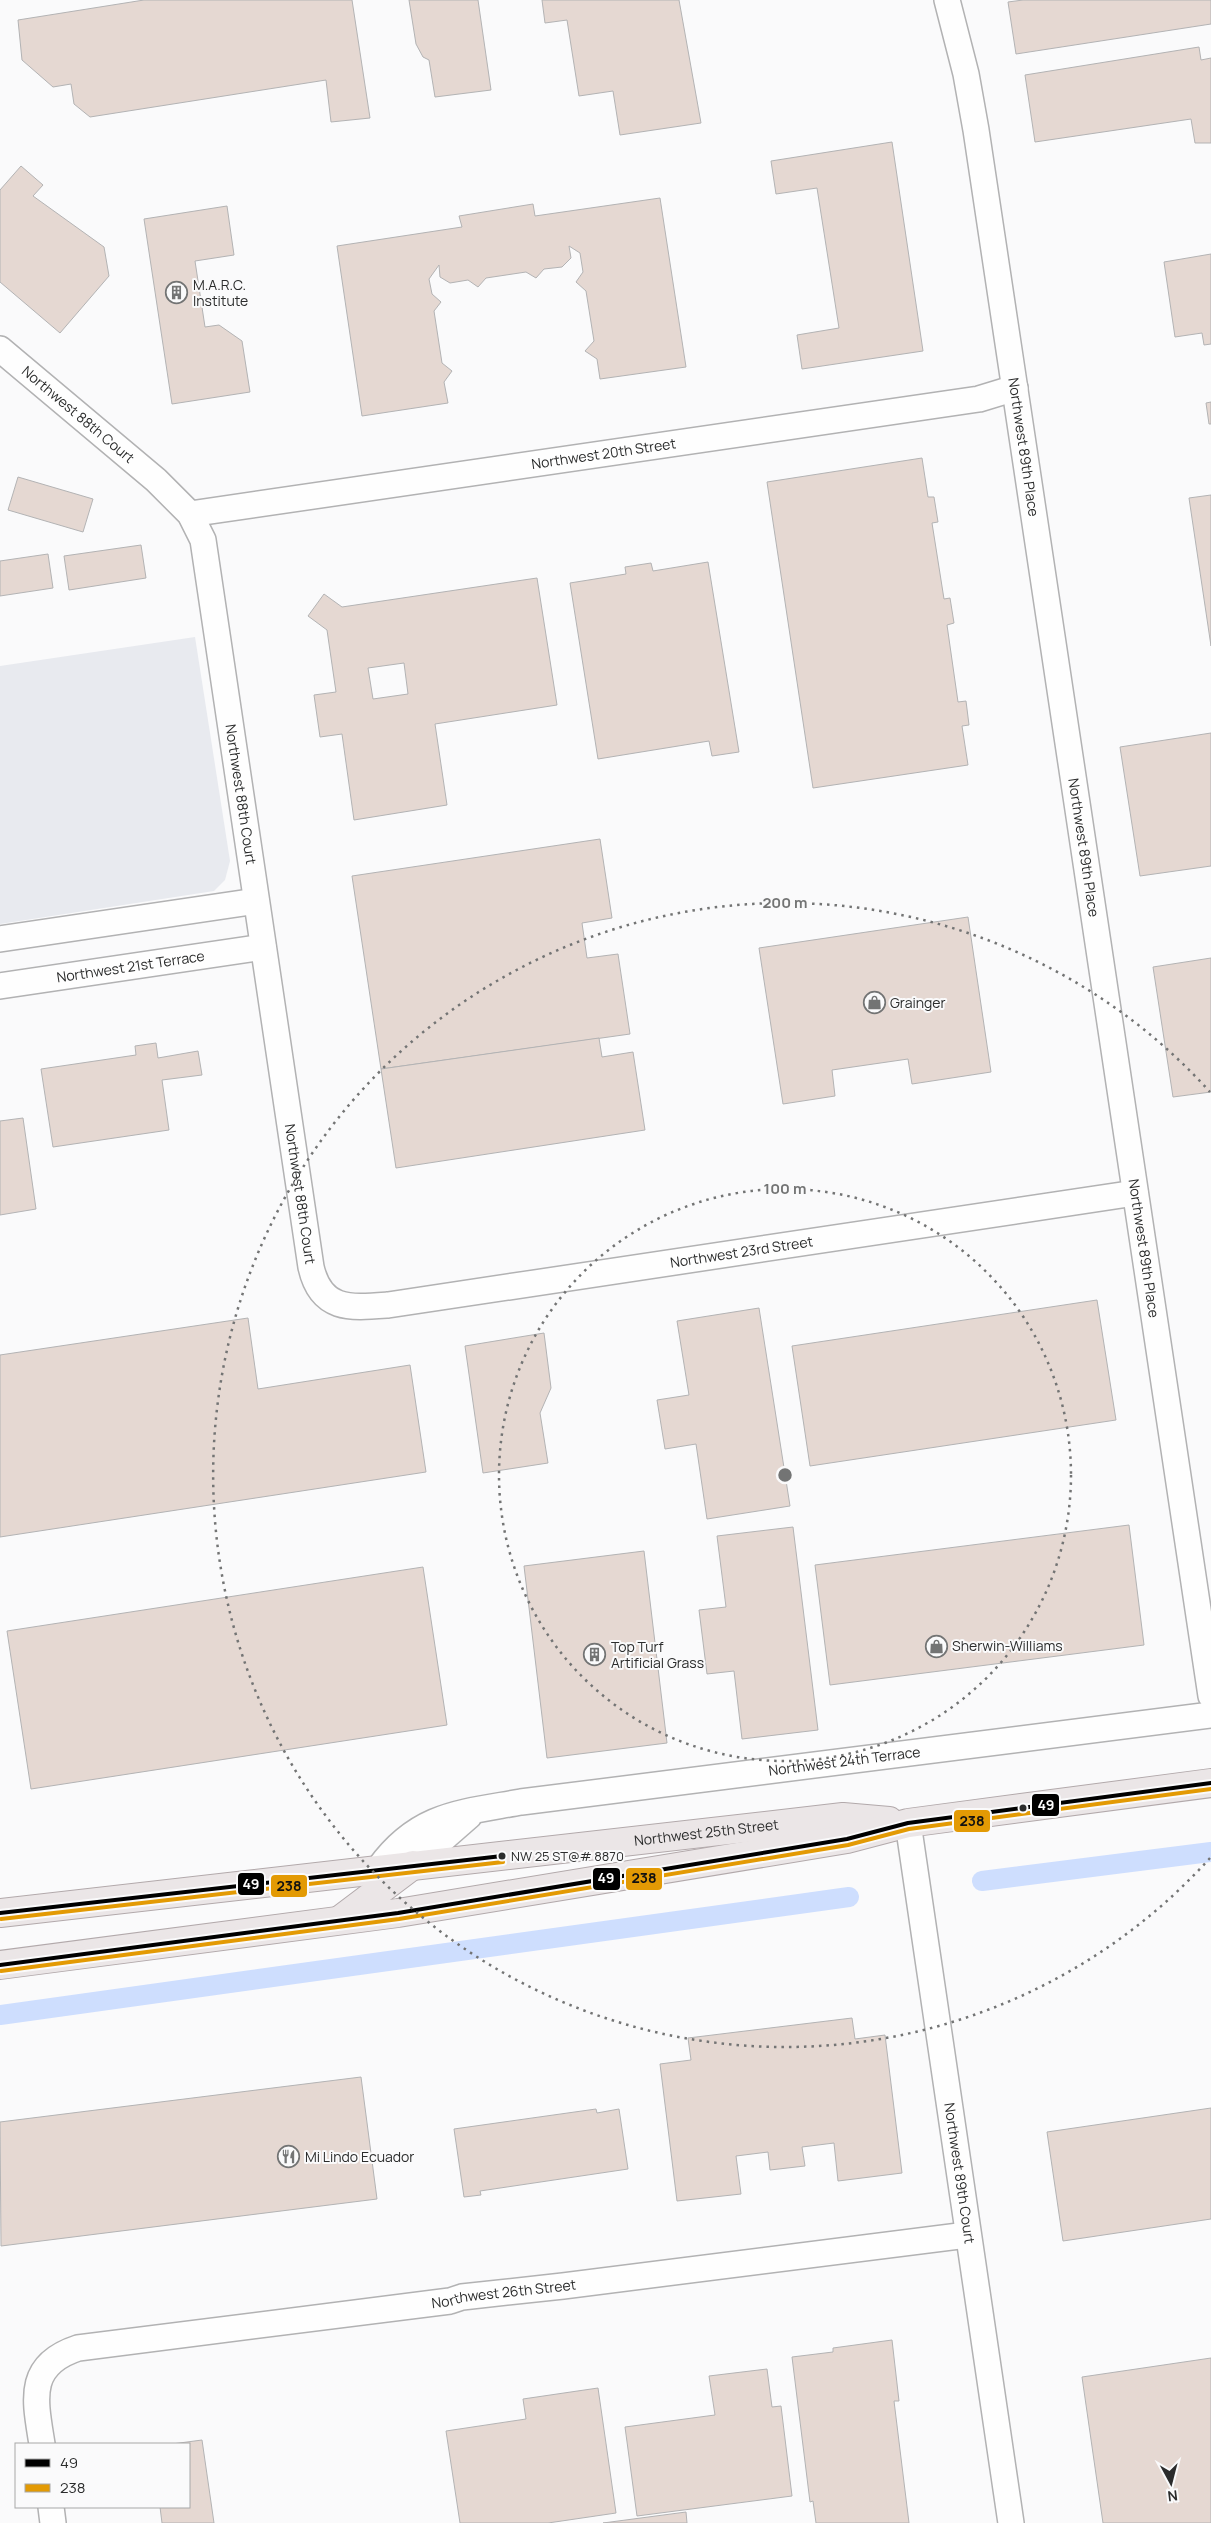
<svg xmlns="http://www.w3.org/2000/svg" width="1211" height="2523" font-family="Manrope,sans-serif">
<style>
.built{fill:#e8eaef}
.lines{fill:none;stroke-linecap:round;stroke-linejoin:round}
.canal{stroke:#cedefe;stroke-width:20}
.building{fill:#e5d8d2;stroke:#b3b3b4;fill-rule:evenodd}
.minor-casing{stroke:#b2b2b3;stroke-width:28}
.major-casing{stroke:#b2a9ab;stroke-width:30}
.minor{stroke:#fefefe;stroke-width:25}
.major{stroke:#ebe6e7;stroke-width:28}
.bus-1-casing{stroke:#fafafb;stroke-width:8}
.bus-2-casing{stroke:#fafafb;stroke-width:8}
.bus-1{stroke:#000;stroke-width:4}
.bus-2{stroke:#e39a04;stroke-width:4}
.ring{fill:none;stroke:#737474;stroke-width:2.5;stroke-dasharray:2.5 5}
.bus-dot{fill:#2b2c2c;stroke:#fafafb;stroke-width:2}
.labels{text-anchor:middle;stroke-width:4;stroke-linejoin:round;paint-order:stroke}
.bus-label{font-size:13px;fill:#2b2c2c;stroke:#fafafb;text-anchor:start}
.poi-label{font-size:14px;fill:#2b2c2c;stroke:#fafafb;text-anchor:start}
.street-label{font-size:14px;fill:#2b2c2c;stroke:#fafafb}
.centre{fill:#737474;stroke:#fafafb;stroke-width:2.5}
.ring-label{font-size:15px;text-anchor:middle;font-weight:bold;fill:#737474;stroke:#fafafb;stroke-width:4;stroke-linejoin:round;paint-order:stroke}
.line-badge{stroke:#fafafb;stroke-width:2}
.badge-label{font-size:14px;text-anchor:middle;font-weight:bold;fill:#fff}
.pale-badge-label{font-size:14px;text-anchor:middle;font-weight:bold;fill:#111}
</style>
<rect width="100%" height="100%" fill="#fafafb"/>
<polygon class="built" points="195,637 230,861 225,880 214,891 0,924 0,666"/>
<g class="lines">
<g class="canal">
<polyline points="982,1881 1211,1852"/>
<polyline points="0,2015 849,1897"/>
</g>
</g>
<g class="building">
<polygon points="144,0 352,0 370,118 331,122 326,80 90,117 74,104 71,84 53,87 22,60 18,20"/>
<polygon points="409,0 478,0 491,90 435,97 429,60 423,57 416,44"/>
<polygon points="542,0 679,0 701,123 620,135 613,91 579,96 567,20 545,23"/>
<polygon points="1023,0 1211,0 1211,24 1016,54 1008,2"/>
<polygon points="1199,47 1201,60 1211,58 1211,143 1195,143 1191,119 1035,142 1025,75"/>
<polygon points="892,142 923,351 802,369 797,335 839,328 817,188 776,194 771,161"/>
<polygon points="21,166 43,185 33,196 104,247 109,276 60,333 0,282 0,190"/>
<polygon points="660,198 686,367 600,379 597,359 585,351 594,341 586,291 576,282 583,272 580,253 569,246 571,258 562,267 544,269 536,278 526,272 486,278 478,287 468,280 450,283 440,277 439,265 429,279 432,294 441,302 434,311 442,363 452,371 444,382 448,403 362,416 337,246 462,227 459,216 533,204 535,216"/>
<polygon points="227,206 234,255 195,261 205,327 219,325 242,341 250,392 172,404 144,219"/>
<polygon points="1211,254 1211,344 1204,345 1202,333 1175,337 1164,262"/>
<polygon points="1211,402 1211,424 1209,424 1206,403"/>
<polygon points="922,458 928,497 934,497 938,522 932,523 944,599 950,598 954,623 947,625 958,702 966,701 969,725 962,726 968,765 813,788 767,482"/>
<polygon points="18,477 93,499 83,532 8,510"/>
<polygon points="1211,495 1211,646 1189,498"/>
<polygon points="141,545 146,578 69,590 64,556"/>
<polygon points="48,554 53,588 0,596 0,561"/>
<polygon points="708,562 739,752 712,756 709,741 598,759 570,583 626,574 625,567 651,563 653,571"/>
<path d="M537,578l20,127 -122,19 12,81 -93,15 -12,-86 -22,3 -6,-42 22,-3 -9,-62 -19,-14 16,-22 18,13zM404,663l4,31 -35,5 -5,-31z"/>
<polygon points="1211,733 1211,866 1140,876 1120,747"/>
<polygon points="600,839 612,918 582,923 587,958 618,954 630,1034 381,1069 352,876"/>
<polygon points="968,917 991,1072 912,1084 908,1059 832,1070 835,1096 783,1104 759,948"/>
<polygon points="1211,958 1211,1092 1173,1097 1153,967"/>
<polygon points="599,1038 602,1057 633,1052 645,1130 396,1168 381,1069"/>
<polygon points="156,1043 158,1058 198,1051 202,1075 162,1080 169,1130 53,1147 41,1069 136,1055 135,1046"/>
<polygon points="23,1118 36,1209 0,1215 0,1121"/>
<polygon points="1097,1300 1116,1420 810,1466 792,1346"/>
<polygon points="759,1308 790,1506 707,1519 696,1444 665,1449 657,1400 689,1395 677,1321"/>
<polygon points="248,1318 258,1389 410,1365 426,1472 0,1537 0,1355"/>
<polygon points="544,1333 551,1388 540,1413 548,1463 483,1473 465,1346"/>
<polygon points="1129,1525 1144,1645 830,1685 815,1565"/>
<polygon points="793,1527 818,1730 742,1739 734,1671 707,1674 699,1610 726,1607 717,1536"/>
<polygon points="644,1551 667,1743 547,1758 524,1566"/>
<polygon points="423,1567 447,1725 31,1789 7,1631"/>
<polygon points="852,2018 855,2039 885,2035 902,2173 838,2181 834,2143 802,2147 805,2166 770,2170 768,2152 736,2156 741,2194 677,2201 660,2064 691,2060 688,2038"/>
<polygon points="361,2077 377,2199 1,2246 0,2122"/>
<polygon points="1211,2108 1211,2219 1063,2241 1047,2132"/>
<polygon points="596,2109 597,2113 619,2109 628,2169 480,2191 481,2195 464,2197 454,2129"/>
<polygon points="892,2340 899,2401 894,2401 909,2523 816,2523 813,2501 810,2502 792,2357 833,2352 833,2348"/>
<polygon points="1211,2358 1211,2523 1103,2523 1082,2377"/>
<polygon points="767,2369 772,2407 781,2406 792,2496 637,2516 625,2427 715,2415 709,2376"/>
<polygon points="598,2388 616,2513 548,2523 460,2523 446,2431 526,2419 523,2399"/>
<polygon points="202,2440 214,2523 162,2523 160,2507 189,2507 189,2444 172,2444"/>
<polygon points="686,2512 687,2523 603,2523"/>
</g>
<g class="lines">
<defs>
<g id="minor">
<path id="s1" d="M947,0l19,74 10,56 235,1566"/>
<path id="s2" d="M0,349l156,131 34,34 13,26 108,727c10,44 39,41 77,38l747,-112"/>
<path id="s3" d="M190,514l789,-115 36,-11"/>
<polyline points="0,939 256,901"/>
<path id="s4" d="M0,986l263,-39"/>
<path id="s5" d="M908,1823l103,700"/>
<polyline points="413,1865 469,1816"/>
<path id="s6" d="M379,1868c39,-54 81,-55 142,-66l690,-87"/>
<path id="s7" d="M42,2444c-7,-44 -16,-79 36,-96l372,-47 12,-4 101,-11 404,-51"/>
<polyline points="51,2507 53,2523"/>
</g>
<g id="major">
<path id="s8" d="M0,1913l843,-96 46,4"/>
<polyline points="340,1920 413,1865"/>
<polyline points="0,1965 398,1913 847,1839 908,1823 1211,1783"/>
</g>
</defs>
<use href="#minor" class="minor-casing"/>
<use href="#major" class="major-casing"/>
<use href="#minor" class="minor"/>
<use href="#major" class="major"/>
<defs>
<g id="bus-1">
<polyline points="0,1913 502,1856"/>
<polyline points="0,1965 398,1913 847,1839 908,1823 1211,1783"/>
</g>
<g id="bus-2">
<polyline points="1,1919 503,1862"/>
<polyline points="1,1971 399,1919 848,1845 909,1829 1211,1789"/>
</g>
</defs>
<use href="#bus-1" class="bus-1-casing"/>
<use href="#bus-2" class="bus-2-casing"/>
<use href="#bus-1" class="bus-1"/>
<use href="#bus-2" class="bus-2"/>
</g>
<g class="ring">
<circle cx="785" cy="1475" r="286"/>
<path d="M1210 1858A572 572 0 1 1 1210 1092"/>
</g>
<defs>
<symbol id="building-ring" viewBox="-11 -11 22 22"><circle r="9.5" fill="#fafafb" stroke="#737474" stroke-width="1.5"/><path d="M-4-6H4V6H1V3H-1V6H-4ZM-2.5-4.3h1.7v1.8h-1.7ZM.8-4.3h1.7v1.8H.8ZM-2.5-1h1.7V.8h-1.7ZM.8-1h1.7V.8H.8Z" fill="#737474"/></symbol>
<symbol id="shop-ring" viewBox="-11 -11 22 22"><circle r="9.5" fill="#fafafb" stroke="#737474" stroke-width="1.5"/><path d="M-5-2.5h2.3a2.7 3.5 0 0 1 5.4 0H5L5.5 6h-11ZM-1.5-2.5h3a1.5 2.3 0 0 0-3 0Z" fill="#737474"/></symbol>
<symbol id="restaurant-ring" viewBox="-11 -11 22 22"><circle r="9.5" fill="#fafafb" stroke="#737474" stroke-width="1.5"/><path d="M-5-6h1v4h1v-4h1v4h1v-4h1v5L-1.5 .5V6h-2V.5L-5-1ZM5-6V6H3V1.5H1.5Q1.5-4 5-6Z" fill="#737474"/></symbol>
</defs>
<g fill-rule="evenodd">
<use href="#building-ring" x="164" y="280" width="25" height="25"/>
<use href="#shop-ring" x="862" y="990" width="25" height="25"/>
<use href="#shop-ring" x="924" y="1634" width="25" height="25"/>
<use href="#building-ring" x="582" y="1642" width="25" height="25"/>
<use href="#restaurant-ring" x="276" y="2144" width="25" height="25"/>
</g>
<g class="bus-dot">
<circle cx="1023" cy="1808" r="4.5"/>
<circle cx="502" cy="1856" r="4.5"/>
</g>
<g class="labels">
<g class="bus-label">
<text x="511" y="1861">NW 25 ST@# 8870</text>
</g>
<g class="poi-label">
<text x="193" y="290">M.A.R.C.<tspan x="193" dy="16">Institute</tspan></text>
<text x="890" y="1008">Grainger</text>
<text x="952" y="1651">Sherwin-Williams</text>
<text x="611" y="1652">Top Turf<tspan x="611" dy="16">Artificial Grass</tspan></text>
<text x="305" y="2162">Mi Lindo Ecuador</text>
</g>
<g class="street-label">
<text dy="5" stroke="none"><textPath href="#s2" startOffset="102">Northwest 88th Court</textPath></text>
<text dy="5" stroke="none"><textPath href="#s1" startOffset="454">Northwest 89th Place</textPath></text>
<text dy="5" stroke="none"><textPath href="#s3" startOffset="418">Northwest 20th Street</textPath></text>
<text dy="5" stroke="none"><textPath href="#s2" startOffset="538">Northwest 88th Court</textPath></text>
<text dy="5" stroke="none"><textPath href="#s1" startOffset="859">Northwest 89th Place</textPath></text>
<text dy="5" stroke="none"><textPath href="#s4" startOffset="132">Northwest 21st Terrace</textPath></text>
<text dy="5" stroke="none"><textPath href="#s2" startOffset="942">Northwest 88th Court</textPath></text>
<text dy="5" stroke="none"><textPath href="#s1" startOffset="1264">Northwest 89th Place</textPath></text>
<text dy="5" stroke="none"><textPath href="#s2" startOffset="1471">Northwest 23rd Street</textPath></text>
<text dy="5" stroke="none"><textPath href="#s6" startOffset="488">Northwest 24th Terrace</textPath></text>
<text dy="5" stroke="none"><textPath href="#s8" startOffset="711">Northwest 25th Street</textPath></text>
<text dy="5" stroke="none"><textPath href="#s5" startOffset="354">Northwest 89th Court</textPath></text>
<text dy="5" stroke="none"><textPath href="#s7" startOffset="546">Northwest 26th Street</textPath></text>
</g>
</g>
<circle cx="785" cy="1475" r="8" class="centre"/>
<g class="ring-label">
<text x="785" y="908">200 m</text>
<text x="785" y="1194">100 m</text>
</g>
<g class="line-badge">
<rect x="1031" y="1793" width="29" height="24" rx="5" fill="#000"/>
<rect x="953" y="1809" width="38" height="24" rx="5" fill="#e39a04"/>
<rect x="625" y="1867" width="38" height="24" rx="5" fill="#e39a04"/>
<rect x="592" y="1867" width="29" height="24" rx="5" fill="#000"/>
<rect x="237" y="1872" width="28" height="24" rx="5" fill="#000"/>
<rect x="270" y="1874" width="38" height="24" rx="5" fill="#e39a04"/>
</g>
<g class="badge-label">
<text x="1046" y="1810">49</text>
<text x="606" y="1883">49</text>
<text x="251" y="1889">49</text>
</g>
<g class="pale-badge-label">
<text x="972" y="1826">238</text>
<text x="644" y="1883">238</text>
<text x="289" y="1891">238</text>
</g>
<rect x="15" y="2443" width="175" height="65" fill="#fafafb" stroke="#a7a8a8"/>
<rect x="25" y="2459" width="25" height="8" fill="#000000" stroke="#a7a8a8"/>
<text x="60" y="2468" font-size="15" fill="#2b2c2c">49</text>
<rect x="25" y="2484" width="25" height="8" fill="#e39a04" stroke="#a7a8a8"/>
<text x="60" y="2493" font-size="15" fill="#2b2c2c">238</text>
<g transform="translate(1171 2483) rotate(173)" stroke="#fafafb" stroke-width="4" paint-order="stroke">
<path d="M0-4L9 19L0 12L-9 19Z" fill="#2b2c2c"/>
<text y="-8" font-size="14" font-weight="bold" text-anchor="middle" fill="#2b2c2c">N</text>
</g>
</svg>
